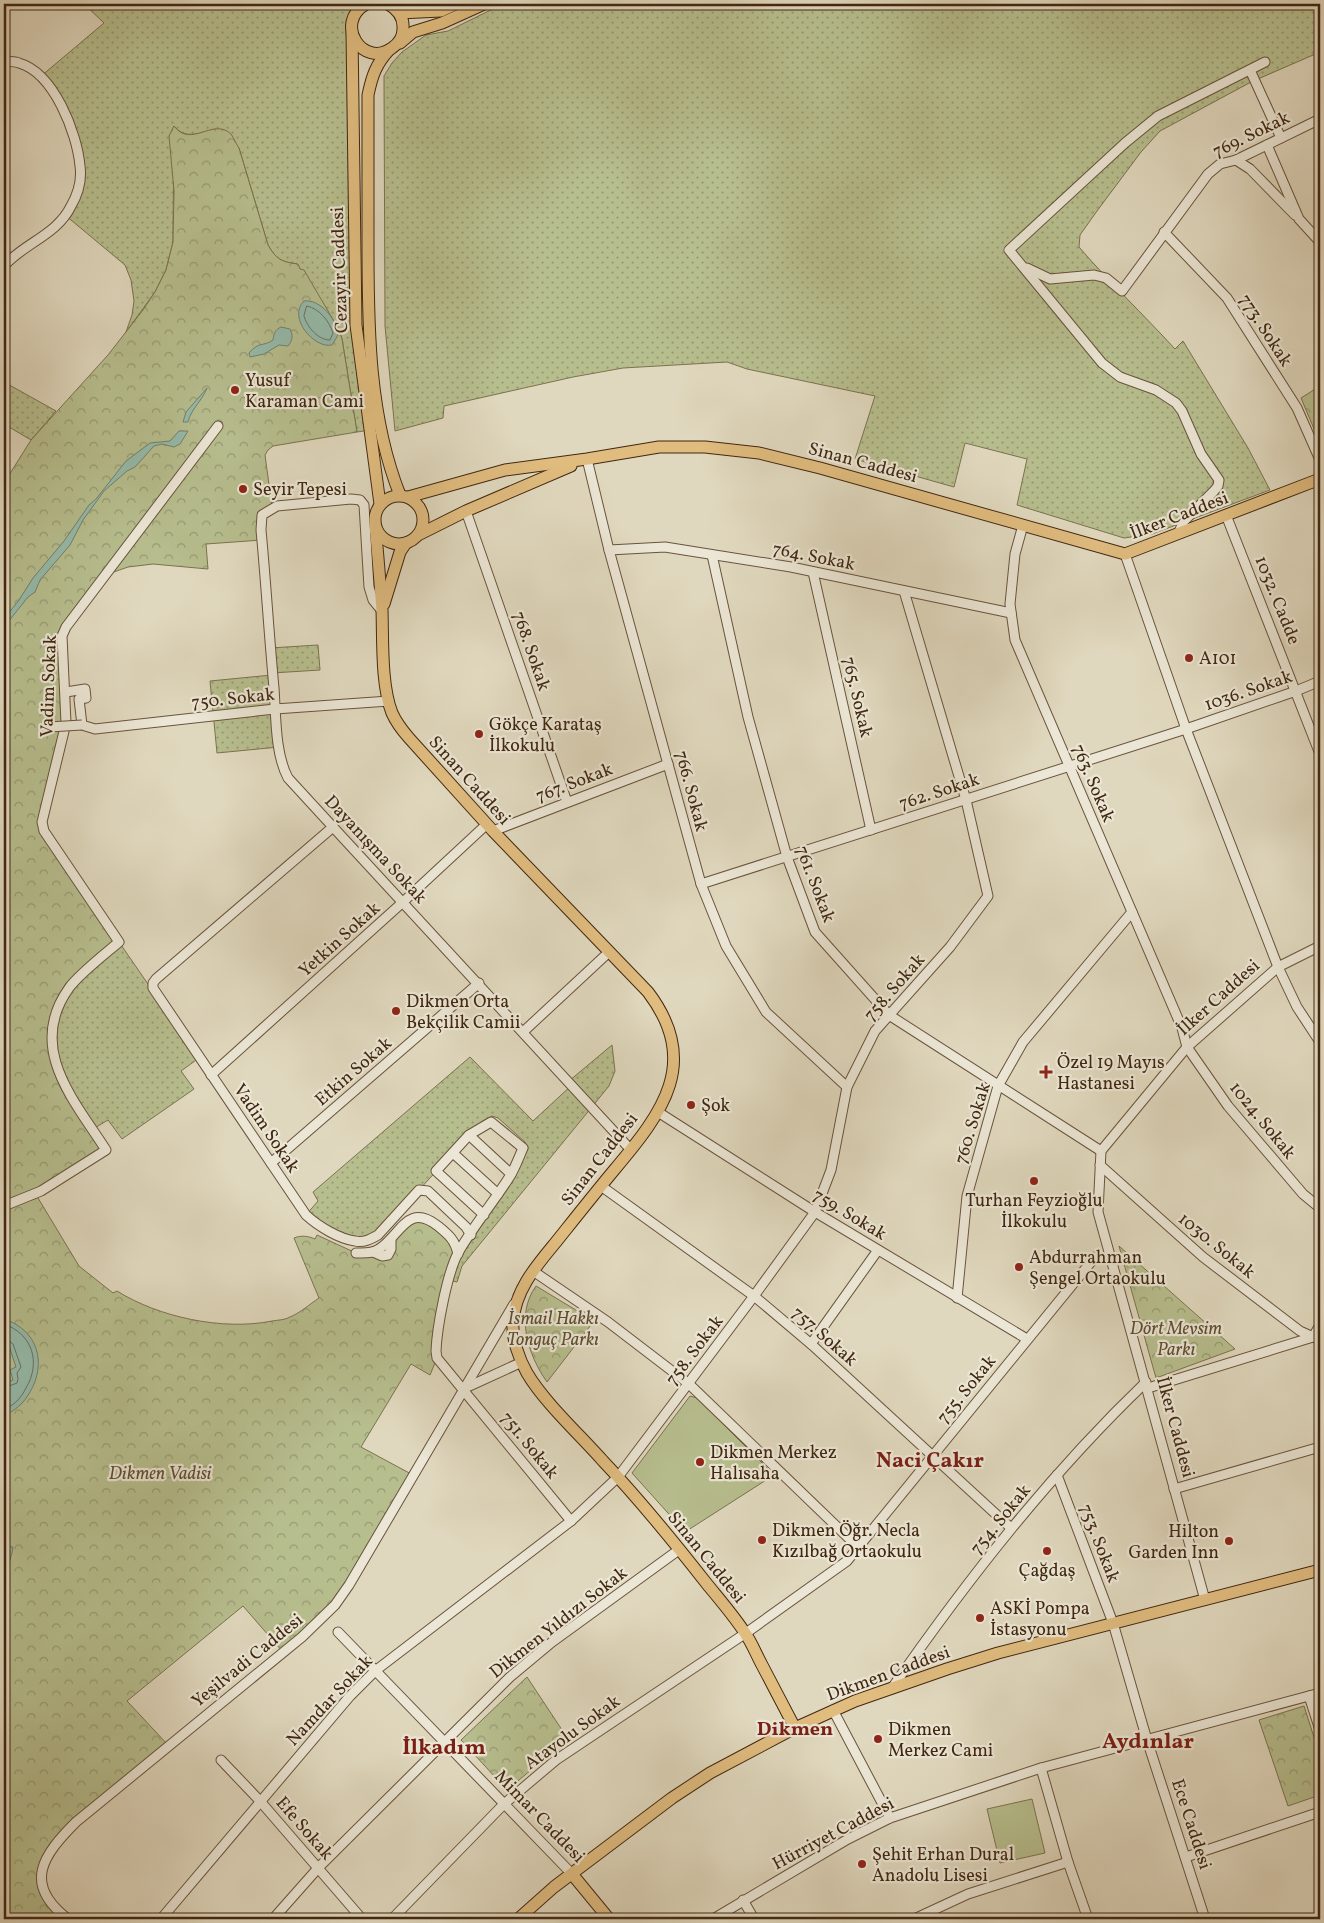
<svg xmlns="http://www.w3.org/2000/svg" width="1324" height="1923" font-family="Vollkorn,serif">
<style>
.grass{fill:url(#grass-dots);stroke:#7c724f}
.park{fill:url(#park-crowns);stroke:#7c724f}
.pitch{fill:#b7be8e;stroke:#7c724f}
.water{fill:#95bbab;stroke:#73806d}
.lines{fill:none;stroke-linecap:round;stroke-linejoin:round}
.shore{stroke:#6b715e;stroke-width:1}
.minor-casing{stroke:#69533c;stroke-width:11}
.major-casing{stroke:#412710;stroke-width:13}
.minor{stroke:#ebe6d5;stroke-width:9}
.major{stroke:#e0bc7f;stroke-width:11}
.minor-bridge-casing{stroke:#69533c;stroke-width:11;stroke-linecap:butt}
.minor-bridge{stroke:#ebe6d5;stroke-width:9}
.poi-dot{fill:#8f2418;stroke:#ebe6d5;stroke-width:2}
.labels{text-anchor:middle;stroke-width:4.5;stroke-linejoin:round;paint-order:stroke}
.street-label{font-size:18px;fill:#412710;stroke:#ebe6d5}
.poi-label{font-size:18px;fill:#412710;stroke:#ebe6d5;text-anchor:start}
.park-label{font-size:18px;font-style:italic;fill:#5e4d30;stroke:#ebe6d5}
.quarter-label{font-size:20px;font-weight:bold;fill:#7a1f14;stroke:#ebe6d5}
.district-label{font-size:22px;font-weight:bold;fill:#7a1f14;stroke:#ebe6d5}
</style>
<defs>
<pattern id="grass-dots" width="8" height="8" patternUnits="userSpaceOnUse" patternTransform="scale(1.25)"><rect width="8" height="8" fill="#b7be8e"/><path d="M2 2h.1M6 6h.1" fill="none" stroke="#969a73" stroke-width="1.8" stroke-linecap="round"/></pattern>
<pattern id="park-crowns" width="20" height="18" patternUnits="userSpaceOnUse" patternTransform="scale(1.25)"><rect width="20" height="18" fill="#b7be8e"/><path d="M2 6a3 3 0 1 1 6 0M12 15a3 3 0 1 1 6 0" fill="none" stroke="#969a73"/></pattern>
</defs>
<rect width="100%" height="100%" fill="#e0d8be"/>
<filter id="stains"><feTurbulence type="fractalNoise" baseFrequency=".004" numOctaves="4"/><feColorMatrix values="0 0 0 0 .2 0 0 0 0 .09 0 0 0 0 .02 0 0 0 .5 -.17"/></filter>
<radialGradient id="worn" r=".72"><stop offset=".6" stop-color="#630" stop-opacity="0"/><stop offset="1" stop-color="#630" stop-opacity=".3"/></radialGradient>
<g class="grass">
<path d="M84,4h269l3,321 14,105 -13,2 -15,-93 -4,-11 -41,-64c-16,-2 -21,-5 -29,-19l-29,-97 -24,-19c-15,4 -30,11 -41,-3l-1,116 -7,28 -11,22 -29,40 6,-17 2,-14 -3,-21 -6,-15 -60,-50 14,-28 -6,-54 -33,-56 64,-54z"/>
<polygon points="390,4 456,4 418,13 393,7"/>
<path d="M503,4h817v48l-69,30 -91,49 -19,21 -44,59 -17,24 -1,12c30,35 64,67 96,102l8,-8 65,107 22,42 -118,44 -28,4 -107,-33 10,-46 -62,-16 -11,44 -99,-28 20,-63 -128,-27 -20,-7 -104,6 -50,9 -129,29 -1,12 -48,13 -10,-105 -1,-250 8,-13 10,-11 24,-17 22,-4z"/>
<polygon points="4,382 56,411 31,440 4,424"/>
<polygon points="318,645 320,670 272,673 270,648"/>
<polygon points="272,675 279,747 217,753 210,681"/>
<polygon points="119,942 199,1058 181,1071 194,1089 122,1139 108,1120 93,1129 55,1060 53,1024 69,987"/>
<polygon points="612,1045 615,1071 609,1086 462,1266 457,1282 448,1280 458,1254 528,1149 525,1142 498,1118 492,1116 481,1122 378,1235 355,1241 306,1215 318,1201 313,1192 470,1057 533,1121 572,1085 569,1081"/>
</g>
<g class="park">
<path d="M174,126c17,23 39,-9 57,8 3,4 5,10 8,14l29,97c8,14 13,17 30,19l2,5 4,1 34,58 4,11 15,93 -84,14 -5,4 -3,5 7,52 -4,3 -6,30 -56,4 2,25 -55,-5 -25,3 -20,7 -42,53v78l-24,117 77,120 -50,45 -16,37 2,36 51,90 -71,43 44,73 34,27 4,-2c41,26 106,40 155,30 6,-1 13,-1 18,-4 10,-4 20,-13 29,-19l-25,-60c8,-3 14,-2 21,1l2,-4 39,18h12l49,-36 38,27 -7,36 -11,78 -7,17 -19,-11 -50,83 52,28 -64,110 -66,67 -40,-46 -116,95 41,44 -113,98 -13,43 26,33h-64v-1436l27,-43 77,-85 35,-45 12,-18 11,-22 7,-28 1,-51 -5,-55z"/>
<polygon points="1320,386 1320,443 1301,398"/>
<polygon points="1119,1246 1235,1349 1156,1378"/>
<path d="M536,1286l58,35 -47,61c-19,-27 -32,-67 -11,-96z"/>
<polygon points="527,1677 568,1739 507,1790 461,1740"/>
<polygon points="1304,1706 1320,1756 1320,1795 1288,1806 1259,1720"/>
</g>
<g class="pitch">
<polygon points="690,1396 697,1398 774,1475 685,1532 632,1473"/>
<polygon points="1032,1799 1045,1853 1000,1863 987,1809"/>
</g>
<g class="water">
<path d="M304,301c17,-2 33,19 34,34l-6,10c-18,4 -45,-28 -28,-44z"/>
<path d="M281,327l9,2c3,6 3,11 -2,17l-9,-1 -15,9 -14,3 -1,-4c10,-12 14,-6 24,-13 1,-7 2,-10 8,-13z"/>
<path d="M207,388c-5,13 -16,21 -19,34h-5l3,-10z"/>
<polygon points="179,431 188,431 180,444 174,447 162,444 154,446 135,467 127,471 104,491 83,520 70,545 40,580 35,592 28,597 4,627 4,619 19,600 33,578 64,541 89,505 96,499 126,461 150,443 170,441"/>
<path d="M4,1319c34,11 43,44 26,73 -6,11 -15,19 -26,23v-31l9,-4 -3,-10 6,-3 -7,-21 -5,2z"/>
<path d="M4,1546l9,1c-1,9 -5,17 -7,26 -1,8 3,12 -2,20z"/>
</g>
<g class="lines">
<g class="shore">
<path d="M307,306c13,3 22,15 26,27l-3,7c-12,0 -23,-13 -26,-24z"/>
<path d="M4,1324c29,10 37,39 22,64 -5,10 -12,18 -22,21"/>
<polyline points="4,1342 9,1341 13,1344 21,1367 17,1373 18,1379 17,1383 4,1388"/>
</g>
<defs>
<g id="minor">
<path d="M4,61c4,1 10,0 15,2 35,10 58,70 61,103 2,14 -2,28 -9,40 -14,29 -47,37 -67,60"/>
<polyline points="1250,70 1281,138"/>
<polyline points="1267,145 1299,219 1320,242"/>
<polyline points="1236,160 1250,169 1295,215"/>
<polyline points="1164,232 1227,298 1297,408 1320,460"/>
<polyline points="1027,268 1050,279 1094,275 1106,278 1122,291 1208,174 1220,164 1236,160 1320,119"/>
<polyline points="587,459 609,550 701,884 726,946 766,1012 847,1087"/>
<polyline points="466,511 567,802"/>
<polyline points="1226,515 1320,754"/>
<polyline points="1023,525 1015,554 1010,604 1015,640 1182,1028 1187,1047 1228,1106 1303,1194 1320,1208"/>
<polyline points="1178,534 1184,521 1214,491 1218,486 1219,480 1201,454 1182,411 1176,403 1156,390 1120,377 1102,363 1009,250 1125,143 1158,116 1265,62"/>
<polyline points="609,550 665,547 791,567 1011,613"/>
<polyline points="1125,554 1186,729 1278,967 1297,1007 1320,1042"/>
<polyline points="712,555 748,717 787,857 815,932 889,1015 1101,1151"/>
<polyline points="813,572 871,830"/>
<path d="M382,611l-9,-11 -4,-13 -5,-82 -4,-5 -9,-1 -74,7 -15,9 -1,15c5,53 8,105 13,158 2,28 1,66 14,90l45,49 298,323"/>
<polyline points="66,692 85,689 86,698 79,699 82,725 95,729 275,709 389,701"/>
<path d="M333,827l-177,152 -3,4v5l153,227c12,11 33,24 49,26 9,2 16,-2 23,-6l41,-45 9,1 38,36 5,8"/>
<polyline points="493,831 668,764"/>
<polyline points="701,884 1186,729 1296,691 1320,681"/>
<polyline points="523,1032 609,952"/>
<polyline points="211,1075 403,902 487,824"/>
<polyline points="658,1112 815,1212 1027,1339"/>
<polyline points="469,1135 511,1174"/>
<polyline points="453,1153 498,1194"/>
<polyline points="271,1163 479,983"/>
<polyline points="1100,1165 1203,1257 1300,1331 1320,1340"/>
<polyline points="601,1186 754,1296 811,1344 1011,1528"/>
<path d="M4,1206l37,-15 65,-41c-32,-50 -80,-102 -37,-162 10,-14 36,-34 50,-46l-75,-111 -2,-9 24,-99 -4,-87 4,-9 152,-201"/>
<path d="M484,1215l-48,-44 33,-36 22,-13 32,26c-4,9 -8,20 -13,28 -16,26 -37,50 -52,77 -11,21 -21,74 -22,98l1,7 134,163"/>
<polyline points="373,1252 382,1256 388,1255 391,1249 391,1239"/>
<path d="M356,1253c8,0 16,1 23,-4 22,-14 28,-47 59,-23 11,9 17,14 20,28"/>
<polyline points="533,1271 608,1322 689,1384 858,1547"/>
<polyline points="957,1298 967,1196 998,1086 1023,1042 1132,912"/>
<polyline points="811,1344 878,1250"/>
<polyline points="1148,1388 1313,1337 1320,1325"/>
<polyline points="463,1389 522,1362"/>
<polyline points="1057,1475 1113,1623 1147,1740 1205,1919"/>
<polyline points="1174,1489 1320,1447"/>
<polyline points="1205,1600 1098,1212 1101,1151 1187,1047 1278,967 1320,946"/>
<polyline points="338,1632 572,1874"/>
<path d="M892,1688c76,-109 158,-214 254,-306"/>
<polyline points="1309,1696 1320,1730"/>
<polyline points="833,1710 890,1818"/>
<polyline points="221,1760 260,1801 362,1919"/>
<polyline points="1041,1768 1068,1862 1088,1919"/>
<polyline points="1186,1857 1320,1812"/>
<polyline points="743,1900 754,1919"/>
<path d="M68,1919c-46,-35 -25,-64 8,-97l226,-185 33,-32 14,-20 165,-281"/>
<polyline points="161,1919 350,1696 375,1671 571,1521 618,1477 754,1296 815,1212 831,1170 847,1087 875,1031 950,947 988,896 966,800 904,591"/>
<polyline points="273,1919 319,1867 510,1677 552,1642 680,1549"/>
<polyline points="392,1919 504,1804 556,1760 746,1633 847,1561 1095,1257"/>
<polyline points="713,1919 848,1839 890,1818 1041,1768 1320,1693"/>
<polyline points="914,1919 968,1894 1068,1862"/>
</g>
<g id="major">
<path d="M366,4c-33,19 -3,65 26,44 6,-4 11,-11 11,-19 1,-12 -6,-20 -15,-25"/>
<polyline points="399,13 441,11 456,4"/>
<polyline points="352,33 356,325 380,504"/>
<polyline points="400,43 413,32 442,23 484,4"/>
<path d="M389,50c-13,14 -17,26 -21,45 0,51 0,101 0,152 0,83 1,170 32,248"/>
<circle cx="399" cy="520" r="24"/>
<polyline points="408,497 505,470 587,459 659,447 705,447 759,453 820,468 1125,554 1320,479"/>
<path d="M375,526c3,28 5,56 7,84 1,30 -1,75 10,103 4,9 10,17 17,25l84,93 155,161c53,70 15,120 -33,177 -20,24 -39,48 -59,73 -19,23 -42,49 -43,81 -1,16 6,36 14,50 17,29 53,62 76,88 37,39 71,81 104,123 13,16 27,32 38,49 7,10 11,21 17,32 11,21 22,42 33,63"/>
<polyline points="418,535 466,511 571,466"/>
<polyline points="384,604 400,552 406,543"/>
<polyline points="572,1874 609,1919"/>
<polyline points="518,1919 554,1887 672,1798 710,1773 795,1728 855,1701 947,1669 998,1653 1320,1570"/>
</g>
</defs>
<use href="#minor" class="minor-casing"/>
<use href="#major" class="major-casing"/>
<use href="#minor" class="minor"/>
<use href="#major" class="major"/>
<defs>
<polyline id="minor-bridge" points="49,727 82,725"/>
</defs>
<use href="#minor-bridge" class="minor-bridge-casing"/>
<use href="#minor-bridge" class="minor-bridge"/>
</g>
<g class="poi-dot">
<circle cx="235" cy="390" r="5"/>
<circle cx="243" cy="489" r="5"/>
<circle cx="1189" cy="658" r="5"/>
<circle cx="479" cy="734" r="5"/>
<circle cx="396" cy="1011" r="5"/>
<path d="M1043.5 1064.5h5v5h5v5h-5v5h-5v-5h-5v-5h5z"/>
<circle cx="691" cy="1105" r="5"/>
<circle cx="1034" cy="1181" r="5"/>
<circle cx="1019" cy="1267" r="5"/>
<circle cx="700" cy="1462" r="5"/>
<circle cx="762" cy="1540" r="5"/>
<circle cx="1229" cy="1541" r="5"/>
<circle cx="1047" cy="1551" r="5"/>
<circle cx="980" cy="1618" r="5"/>
<circle cx="878" cy="1739" r="5"/>
<circle cx="862" cy="1864" r="5"/>
</g>
<g class="labels">
<g class="street-label">
<text transform="translate(1251 134) rotate(-26)" y="6">769. Sokak</text>
<text transform="translate(339 270) rotate(-92)" y="6">Cezayir Caddesi</text>
<text transform="translate(1266 330) rotate(57)" y="6">773. Sokak</text>
<text transform="translate(863 462) rotate(15)" y="6">Sinan Caddesi</text>
<text transform="translate(1179 515) rotate(-21)" y="6">İlker Caddesi</text>
<text transform="translate(814 556) rotate(11)" y="6">764. Sokak</text>
<text transform="translate(1278 600) rotate(68)" y="6">1032. Cadde</text>
<text transform="translate(532 651) rotate(71)" y="6">768. Sokak</text>
<text transform="translate(48 686) rotate(-88)" y="6">Vadim Sokak</text>
<text transform="translate(1248 690) rotate(-19)" y="6">1036. Sokak</text>
<text transform="translate(858 697) rotate(77)" y="6">765. Sokak</text>
<text transform="translate(233 698) rotate(-6)" y="6">750. Sokak</text>
<text transform="translate(470 780) rotate(48)" y="6">Sinan Caddesi</text>
<text transform="translate(574 782) rotate(-21)" y="6">767. Sokak</text>
<text transform="translate(1094 783) rotate(67)" y="6">763. Sokak</text>
<text transform="translate(692 791) rotate(75)" y="6">766. Sokak</text>
<text transform="translate(939 791) rotate(-18)" y="6">762. Sokak</text>
<text transform="translate(376 849) rotate(47)" y="6">Dayanışma Sokak</text>
<text transform="translate(816 884) rotate(69)" y="6">761. Sokak</text>
<text transform="translate(339 939) rotate(-42)" y="6">Yetkin Sokak</text>
<text transform="translate(894 987) rotate(-49)" y="6">758. Sokak</text>
<text transform="translate(1218 997) rotate(-42)" y="6">İlker Caddesi</text>
<text transform="translate(353 1071) rotate(-41)" y="6">Etkin Sokak</text>
<text transform="translate(1263 1120) rotate(51)" y="6">1024. Sokak</text>
<text transform="translate(972 1123) rotate(-73)" y="6">760. Sokak</text>
<text transform="translate(267 1128) rotate(56)" y="6">Vadim Sokak</text>
<text transform="translate(599 1159) rotate(-52)" y="6">Sinan Caddesi</text>
<text transform="translate(850 1214) rotate(31)" y="6">759. Sokak</text>
<text transform="translate(1217 1245) rotate(39)" y="6">1030. Sokak</text>
<text transform="translate(825 1336) rotate(41)" y="6">757. Sokak</text>
<text transform="translate(694 1350) rotate(-53)" y="6">758. Sokak</text>
<text transform="translate(966 1389) rotate(-51)" y="6">755. Sokak</text>
<text transform="translate(1176 1427) rotate(75)" y="6">İlker Caddesi</text>
<text transform="translate(530 1445) rotate(51)" y="6">751. Sokak</text>
<text transform="translate(1000 1519) rotate(-51)" y="6">754. Sokak</text>
<text transform="translate(1100 1543) rotate(69)" y="6">753. Sokak</text>
<text transform="translate(707 1557) rotate(51)" y="6">Sinan Caddesi</text>
<text transform="translate(558 1622) rotate(-38)" y="6">Dikmen Yıldızı Sokak</text>
<text transform="translate(247 1660) rotate(-39)" y="6">Yeşilvadi Caddesi</text>
<text transform="translate(888 1673) rotate(-20)" y="6">Dikmen Caddesi</text>
<text transform="translate(329 1700) rotate(-47)" y="6">Namdar Sokak</text>
<text transform="translate(572 1732) rotate(-36)" y="6">Atayolu Sokak</text>
<text transform="translate(540 1816) rotate(46)" y="6">Mimar Caddesi</text>
<text transform="translate(1192 1824) rotate(72)" y="6">Ece Caddesi</text>
<text transform="translate(305 1828) rotate(49)" y="6">Efe Sokak</text>
<text transform="translate(833 1833) rotate(-28)" y="6">Hürriyet Caddesi</text>
</g>
<g class="poi-label">
<text x="245" y="386">Yusuf<tspan x="245" dy="21">Karaman Cami</tspan></text>
<text x="253" y="495">Seyir Tepesi</text>
<text x="1199" y="664">A101</text>
<text x="489" y="730">Gökçe Karataş<tspan x="489" dy="21">İlkokulu</tspan></text>
<text x="406" y="1007">Dikmen Orta<tspan x="406" dy="21">Bekçilik Camii</tspan></text>
<text x="1057" y="1068">Özel 19 Mayıs<tspan x="1057" dy="21">Hastanesi</tspan></text>
<text x="701" y="1111">Şok</text>
<text x="1034" y="1206" text-anchor="middle">Turhan Feyzioğlu<tspan x="1034" dy="21">İlkokulu</tspan></text>
<text x="1029" y="1263">Abdurrahman<tspan x="1029" dy="21">Şengel Ortaokulu</tspan></text>
<text x="710" y="1458">Dikmen Merkez<tspan x="710" dy="21">Halısaha</tspan></text>
<text x="772" y="1536">Dikmen Öğr. Necla<tspan x="772" dy="21">Kızılbağ Ortaokulu</tspan></text>
<text x="1219" y="1537" text-anchor="end">Hilton<tspan x="1219" dy="21">Garden Inn</tspan></text>
<text x="1047" y="1576" text-anchor="middle">Çağdaş</text>
<text x="990" y="1614">ASKİ Pompa<tspan x="990" dy="21">İstasyonu</tspan></text>
<text x="888" y="1735">Dikmen<tspan x="888" dy="21">Merkez Cami</tspan></text>
<text x="872" y="1860">Şehit Erhan Dural<tspan x="872" dy="21">Anadolu Lisesi</tspan></text>
</g>
<g class="park-label">
<text x="553" y="1324">İsmail Hakkı<tspan x="553" dy="21">Tonguç Parkı</tspan></text>
<text x="1176" y="1334">Dört Mevsim<tspan x="1176" dy="21">Parkı</tspan></text>
<text x="160" y="1479">Dikmen Vadisi</text>
</g>
<g class="quarter-label">
<text x="795" y="1735">Dikmen</text>
</g>
<g class="district-label">
<text x="930" y="1467">Naci Çakır</text>
<text x="1148" y="1748">Aydınlar</text>
<text x="444" y="1754">İlkadım</text>
</g>
</g>
<rect width="1324" height="1923" fill="none" stroke="#e0d8be" stroke-width="20"/>
<rect x="5" y="5" width="1314" height="1913" fill="none" stroke="#412710" stroke-width="2.5"/>
<rect x="10" y="10" width="1304" height="1903" fill="none" stroke="#412710"/>
<rect width="100%" height="100%" filter="url(#stains)"/>
<rect width="100%" height="100%" fill="url(#worn)"/>
</svg>
